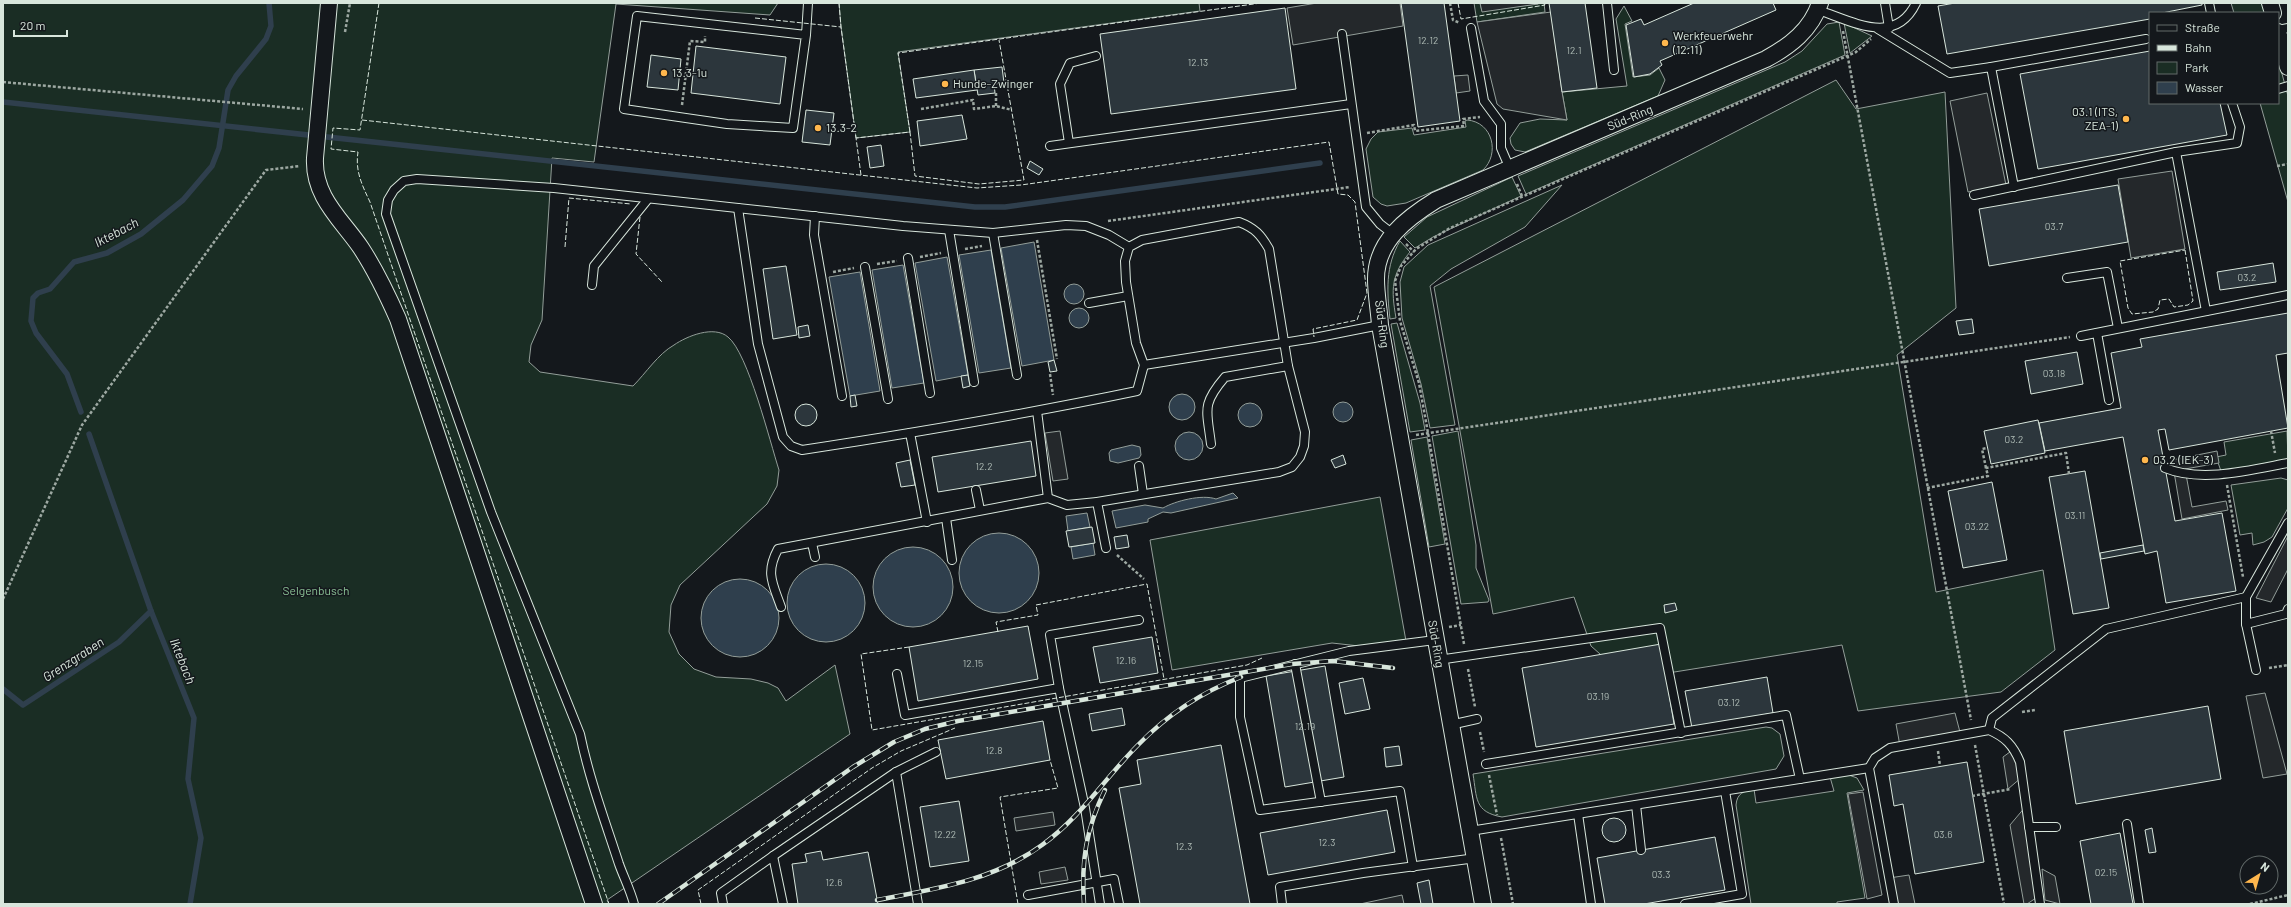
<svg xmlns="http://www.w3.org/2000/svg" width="2291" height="907" font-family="Barlow,sans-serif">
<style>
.green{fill:#1a2d24;stroke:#939e99}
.parking{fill:#24282b;stroke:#939e99}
.water{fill:#2f3f4d;stroke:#939e99}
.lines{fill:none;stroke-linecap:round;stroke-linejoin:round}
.stream{stroke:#2f3f4d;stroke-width:5.5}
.building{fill:#2c363c;stroke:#d8e6dc}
.service-casing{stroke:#d8e6dc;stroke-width:10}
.minor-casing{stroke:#d8e6dc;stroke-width:18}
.path{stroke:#9da8a2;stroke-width:2.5;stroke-dasharray:3 2;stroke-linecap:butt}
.service{stroke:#14181c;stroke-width:8}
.minor{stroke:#14181c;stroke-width:16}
.rail-casing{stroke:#d8e6dc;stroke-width:4.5}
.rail{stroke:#14181c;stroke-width:3;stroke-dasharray:9;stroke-linecap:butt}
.fence{stroke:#d8e6dc;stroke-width:1;stroke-dasharray:5 2;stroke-linecap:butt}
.poi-dot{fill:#ffb74d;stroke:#14181c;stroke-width:1.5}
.labels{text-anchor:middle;stroke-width:3;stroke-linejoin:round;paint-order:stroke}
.number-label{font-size:10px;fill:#adbab4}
.poi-label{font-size:12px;fill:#d8e6dc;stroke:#14181c;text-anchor:start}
.street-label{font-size:12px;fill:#d8e6dc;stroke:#14181c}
.park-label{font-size:12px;fill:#8ac095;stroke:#14181c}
.water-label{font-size:13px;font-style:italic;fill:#d8e6dc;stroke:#14181c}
</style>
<rect width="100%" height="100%" fill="#14181c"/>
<g class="green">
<path d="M3,3h775l-8,12 -154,-11 -22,158 -42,-4 -10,162 -11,25 -2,17 11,10 93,14c13,-13 25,-32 41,-41 13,-9 40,-20 54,-8 20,16 42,105 51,133l-2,16 -10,18 -87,81 -9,20 -2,27 10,22 15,15 22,8 35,2 17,4 10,5 8,13 49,-36 15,69 -243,166 2,4h-606z"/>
<polygon points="839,3 1199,3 1200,11 898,52 910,132 856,138 841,27"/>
<polygon points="1474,3 1480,3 1482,11 1544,3 1545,12 1477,22"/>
<polygon points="2231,3 2263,3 2265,13 2234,13"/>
<polygon points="1624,6 1632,21 1625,24 1633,77 1650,75 1659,68 1665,80 1658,96 1525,152 1515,150 1511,144 1510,138 1520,123 1540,119 1567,120 1562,92 1627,86 1616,19"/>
<polygon points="1839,22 1845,55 1526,194 1518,176 1785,62 1802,51 1827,24"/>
<polygon points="1844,23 1872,36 1850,53"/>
<polygon points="2278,59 2288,96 2288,202 2260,103 2278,103"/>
<polygon points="1836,80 1856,109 1945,92 1956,308 1897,355 1936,592 2043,570 2055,650 2001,692 1858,711 1842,645 1662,674 1609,662 1591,646 1574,597 1493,614 1434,287"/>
<path d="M1467,120c26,2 33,34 16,50l-77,33 -19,3 -6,-2 -8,-7 -7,-48 5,-10 7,-7 34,-4 2,7 52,-8 -1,-6z"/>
<polygon points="1512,177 1521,196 1433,237 1415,248 1404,237 1427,217"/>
<polygon points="1562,185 1525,227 1451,269 1430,286 1455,425 1430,428 1421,384 1402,318 1400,282 1404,267 1428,245"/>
<path d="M1400,241l10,11c-19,23 -19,37 -14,66l-6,1c-3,-27 -5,-53 10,-78z"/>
<polygon points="1397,323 1420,403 1425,430 1410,432 1391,324"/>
<polygon points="1458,431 1476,545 1476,568 1489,600 1488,602 1461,604 1432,436"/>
<polygon points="2287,431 2288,460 2221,471 2216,457 2226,455 2224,442"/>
<polygon points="1427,437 1445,544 1429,547 1411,440"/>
<polygon points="2281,478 2288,480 2288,508 2272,537 2264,542 2253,545 2252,533 2240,535 2231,485"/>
<polygon points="1380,497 1406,641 1368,647 1332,643 1172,670 1150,540"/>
<path d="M1766,727l6,1 8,6 4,22 -8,13 -274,48c-28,-5 -25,-19 -29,-43z"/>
<path d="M1846,774l11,4 7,12 -17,3 18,105 -28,4v2h-86l-15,-99c1,-12 8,-14 18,-16l2,14 78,-12 -4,-14z"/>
</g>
<g class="parking">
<polygon points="1317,3 1400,3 1403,26 1293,45 1287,8"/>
<polygon points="1480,3 1538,3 1538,4 1482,12"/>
<polygon points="1551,12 1562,92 1567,120 1503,109 1497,104 1477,22"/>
<polygon points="1468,75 1470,91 1456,93 1454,76"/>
<polygon points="1987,93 2006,185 1968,192 1950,101"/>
<polygon points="2172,171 2185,249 2131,258 2118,179"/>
<polygon points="1060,431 1068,479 1053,481 1045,433"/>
<polygon points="2217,451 2219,463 2185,469 2192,507 2226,501 2228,510 2182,519 2172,460"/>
<polygon points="2288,536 2288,569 2271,602 2256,598"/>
<polygon points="2265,693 2287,774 2263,778 2246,696"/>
<polygon points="1955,713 1961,736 1900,746 1896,724"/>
<polygon points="2014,749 2022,777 2008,789 2003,757"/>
<polygon points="1863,792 1882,895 1867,899 1848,794"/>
<polygon points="2026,806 2039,896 2027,904 2024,904 2010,825"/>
<polygon points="1053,812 1055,825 1016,831 1014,818"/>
<polygon points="1065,867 1068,880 1041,884 1039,872"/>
<polygon points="2042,869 2055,876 2060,904 2045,900"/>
<polygon points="1909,875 1915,904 1894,904 1889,878"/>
<polygon points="1402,895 1404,904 1360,904"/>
</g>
<g class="water">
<polygon points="1034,242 1054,360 1022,366 1001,248"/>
<polygon points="991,250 1011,368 979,373 959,255"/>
<polygon points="947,257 968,375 936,381 915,263"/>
<polygon points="903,265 924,383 892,388 872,270"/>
<polygon points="860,272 880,391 850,396 829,277"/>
<circle cx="1074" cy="294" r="10"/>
<circle cx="1079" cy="318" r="10"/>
<circle cx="1182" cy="407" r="13"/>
<circle cx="1343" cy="412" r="10"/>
<circle cx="1250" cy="415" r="12"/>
<circle cx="1189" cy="446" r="14"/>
<polygon points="1132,445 1140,447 1141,455 1139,458 1118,463 1110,461 1109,453 1111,450"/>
<path d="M1233,493l5,5 -67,15 -8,-1 -15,7v3l-32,6 -4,-17 33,-6 18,3c12,-7 39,-14 53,-9z"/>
<polygon points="1087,513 1090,527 1068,531 1066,516"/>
<circle cx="999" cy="573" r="40"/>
<polygon points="1093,543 1095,555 1073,559 1071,547"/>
<circle cx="913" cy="587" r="40"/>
<circle cx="826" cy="603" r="39"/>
<circle cx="740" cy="618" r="39"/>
</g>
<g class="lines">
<g class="stream">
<polyline points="3,102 975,207 1005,207 1320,163"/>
<polyline points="81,412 67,374 36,333 31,321 33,298 38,293 50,289 74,262 107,253 141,234 183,200 212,166 219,148 228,90 236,76 266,39 271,26 269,3"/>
<polyline points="89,434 151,611 194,718 188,779 201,838 190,904"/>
<polyline points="3,689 23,705 119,642 151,611"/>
</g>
</g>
<g class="building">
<polygon points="1401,3 1444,3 1460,121 1418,127"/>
<polygon points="1549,3 1585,3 1597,88 1562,92"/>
<polygon points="1694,3 1773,3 1776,10 1660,61 1662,65 1650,74 1634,77 1626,25 1641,19 1644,25"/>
<polygon points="1955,3 2202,3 2202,5 2162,13 2150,13 2150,19 1947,54 1938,6"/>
<polygon points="1285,8 1296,89 1111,114 1100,34"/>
<polygon points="696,46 786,57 780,104 691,93"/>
<polygon points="2150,51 2150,103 2220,103 2227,135 2038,169 2020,74"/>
<polygon points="651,55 681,59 678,90 647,87"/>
<polygon points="1002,67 1004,83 994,84 995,93 978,95 974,70"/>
<polygon points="974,70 977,90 916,98 913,79"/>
<polygon points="806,110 834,113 830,145 802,142"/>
<polygon points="962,115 967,139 920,146 917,121"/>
<polygon points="881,145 884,166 870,168 867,147"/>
<polygon points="1030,161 1043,169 1039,175 1027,168"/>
<polygon points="2118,185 2128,242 1989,266 1979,209"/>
<polygon points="2273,263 2276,282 2220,290 2217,272"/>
<polygon points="786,266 797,335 773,339 763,269"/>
<polygon points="2288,313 2288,353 2276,355 2288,428 2169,450 2165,429 2158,430 2175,521 2222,513 2236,591 2166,603 2157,551 2145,554 2123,437 2045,451 2039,423 2121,408 2111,353 2142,347 2140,339"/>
<polygon points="1972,319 1974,333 1959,335 1956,321"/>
<polygon points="808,325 810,336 799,338 798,327"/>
<polygon points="2077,352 2083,384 2031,394 2025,361"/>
<polygon points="1054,360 1057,371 1050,372 1048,362"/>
<polygon points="968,375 970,386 963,388 961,376"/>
<polygon points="855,395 857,406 851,407 850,396"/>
<circle cx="806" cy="415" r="11"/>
<polygon points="2038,420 2045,453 1991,464 1984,431"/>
<polygon points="1031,441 1036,476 938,492 932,457"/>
<polygon points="1343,455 1346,464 1335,468 1331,460"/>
<polygon points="910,460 915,485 901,487 896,463"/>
<polygon points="2085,471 2109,608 2073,614 2049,477"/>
<polygon points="1992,482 2007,560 1963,568 1948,491"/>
<polygon points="1092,527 1095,543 1069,547 1066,531"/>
<polygon points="1127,535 1129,547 1116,549 1114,537"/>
<polygon points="2143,545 2144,551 2101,559 2100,553"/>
<polygon points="1675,603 1677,610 1665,613 1664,605"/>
<polygon points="1028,626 1038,679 918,701 909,647"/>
<polygon points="1152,637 1158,673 1100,683 1093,647"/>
<polygon points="1661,644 1674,724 1536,747 1522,668"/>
<polygon points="1325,666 1344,777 1285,787 1266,676"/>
<polygon points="1767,677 1773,713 1692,728 1685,691"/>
<polygon points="1363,678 1370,709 1345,714 1339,683"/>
<polygon points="2208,706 2221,779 2076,804 2064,731"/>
<polygon points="1122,708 1125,725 1092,731 1089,714"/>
<polygon points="1043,721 1050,760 946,779 938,740"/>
<polygon points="1221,745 1250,904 1140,904 1119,788 1141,784 1137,760"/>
<polygon points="1399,746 1402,765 1386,767 1384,748"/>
<polygon points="1967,762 1984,862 1915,874 1903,804 1894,806 1889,775"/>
<polygon points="959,801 969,861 930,867 920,807"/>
<polygon points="1387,810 1395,852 1268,875 1260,833"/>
<circle cx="1614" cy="830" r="12"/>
<polygon points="2152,828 2156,852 2149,853 2145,830"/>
<polygon points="2120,833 2133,904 2091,904 2080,841"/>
<polygon points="1715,837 1725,890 1644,904 1605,904 1597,858"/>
<polygon points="821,851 823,860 868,852 878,904 798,904 792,864 807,862 805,854"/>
<polygon points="1429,880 1433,904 1421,904 1417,883"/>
</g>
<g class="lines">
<defs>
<g id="service">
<polyline points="1607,3 1614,70"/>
<polyline points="1885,3 1889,28"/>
<polyline points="2209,3 2211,13"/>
<path d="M1818,10c34,11 77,37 98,-7"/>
<polyline points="1471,28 1484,101 1501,124 1501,148 1510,169"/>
<polyline points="1878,29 1950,73 1991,67 2014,187"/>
<polyline points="2278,30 2288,28"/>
<polyline points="1342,34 1366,207 1380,224 1393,234"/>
<polyline points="806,35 637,16 624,109 727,124 793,128 806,35 808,3"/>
<polyline points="1991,67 2146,39"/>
<polyline points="2278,89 2288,86"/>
<polyline points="1069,143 1060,84 1070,63 1096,56"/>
<polyline points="1050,146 1351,104"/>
<polyline points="2176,152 2206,311"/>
<polyline points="1974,195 2176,152 2237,143 2240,127 2232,103"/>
<path d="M738,208l20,136 25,93 8,9 11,4c112,-17 224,-36 335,-59l7,-26 -8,-22 -10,-61 -1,-21 4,-14 13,-7 97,-18c16,6 22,13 30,27l19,117 17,66 -1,14 -4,11 -8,10 -13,5 -182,30 -30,3 -19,-7 -270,51c-13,24 -5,35 3,58"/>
<polyline points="815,216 814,235 842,396"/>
<polyline points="949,230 974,382"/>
<polyline points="993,233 1017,375"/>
<polyline points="908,258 930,393"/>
<polyline points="865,267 888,399"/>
<polyline points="2067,278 2107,272 2118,328"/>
<polyline points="592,285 594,266 648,199"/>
<polyline points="1089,303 1128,296"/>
<polyline points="2097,333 2109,400"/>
<polyline points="2081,336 2288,295"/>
<polyline points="1144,365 1314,338 1380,325"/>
<polyline points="1037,411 1048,498"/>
<polyline points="910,433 927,522"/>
<path d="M1211,444c-4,-34 -10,-39 14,-67l63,-11"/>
<polyline points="1139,466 1143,494"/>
<path d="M2165,468c36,15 86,2 123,-5"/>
<polyline points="976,490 980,510"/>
<polyline points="1097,502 1106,548"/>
<polyline points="946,518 952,560"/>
<polyline points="2288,523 2246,597 2246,624 2286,614 2288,609"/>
<polyline points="812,543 815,557"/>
<polyline points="2246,624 2256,670"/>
<polyline points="1438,660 1660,628 1681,733"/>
<polyline points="1295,664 1321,802"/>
<polyline points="897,674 905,715 1059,688 1085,808 1100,904"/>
<polyline points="1059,688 1050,635 1139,620"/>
<polyline points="1450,725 1477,719"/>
<polyline points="1989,730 1992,718 2106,629 2246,597"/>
<polyline points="1486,764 1786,715 1800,779"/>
<polyline points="896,772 918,904"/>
<polyline points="1636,805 1641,850"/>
<polyline points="1578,814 1591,904"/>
<polyline points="2127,824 2139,904"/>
<polyline points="2029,827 2056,827"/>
<polyline points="1470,831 1869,768"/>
<polyline points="773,856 896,772 936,752"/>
<polyline points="1413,867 1400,791 1260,810 1240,717 1240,678 1349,651 1435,640"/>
<polyline points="1028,895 1114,879 1119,904"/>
<path d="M634,904c-4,-15 -10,-26 -15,-40 -14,-43 -30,-86 -39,-130l-89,-222 -105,-298 2,-14 6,-10 10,-9 13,-2 137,9 349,38 90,7 73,-8 20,1 23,9 20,12"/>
<polyline points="723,904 721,893 773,856 783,904"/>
<polyline points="1282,904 1280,887 1363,873 1476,858"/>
<polyline points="1685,904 1742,894 1725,791"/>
<path d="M1894,904l-25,-136 6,-10 15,-10 99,-18c16,7 24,15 31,32l20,142"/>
</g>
<g id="minor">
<path d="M329,3l-14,155c-2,39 27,62 46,90 15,23 26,46 37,71l196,585"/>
<polyline points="2270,3 2273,13"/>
<polyline points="2278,32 2288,67"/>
<path d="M1483,904l-103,-579c-1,-15 -4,-31 -4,-46 0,-38 31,-61 60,-79l330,-141c24,-13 45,-29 54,-56"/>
</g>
</defs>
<use href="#service" class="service-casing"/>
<use href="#minor" class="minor-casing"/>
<g class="path">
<polyline points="1450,3 1453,20 1460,23"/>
<polyline points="1843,31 1971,720"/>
<polyline points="345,32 350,3"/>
<polyline points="3,82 303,109"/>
<polyline points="682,105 690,41 705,42 705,36"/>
<polyline points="996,106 996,92"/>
<polyline points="921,109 973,100 974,109 996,106 1012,110"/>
<polyline points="1367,133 1414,125 1415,131 1464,126 1463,119 1480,117"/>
<polyline points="2277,166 2288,164"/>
<polyline points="1517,184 1522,196"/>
<polyline points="1108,221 1350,187"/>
<polyline points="1037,240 1057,359"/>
<polyline points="1406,244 1414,252"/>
<polyline points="965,249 982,246"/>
<polyline points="920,257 941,253"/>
<polyline points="877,264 897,261"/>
<polyline points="833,272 854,268"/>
<polyline points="1050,374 1053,395"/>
<polyline points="2271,431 2275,453"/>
<polyline points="1416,435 2070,337"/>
<polyline points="1986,468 1982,449 1987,448"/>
<polyline points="2227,485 2243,577"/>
<polyline points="1927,488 1988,476 1986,468 2066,453 2069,474"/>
<polyline points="1117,555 1144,579"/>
<polyline points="3,599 82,425 266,170 300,166"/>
<polyline points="1449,627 1461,625"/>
<polyline points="1464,644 1428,433 1419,383 1400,321 1395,281 1401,266 1416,249 1450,228 1847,56 1856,52 1871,39"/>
<polyline points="2269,668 2288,665"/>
<polyline points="1468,669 1475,707"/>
<polyline points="2022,712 2035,710"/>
<polyline points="1480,732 1484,752"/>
<polyline points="1975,745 2004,904"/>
<polyline points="1938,751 1940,766"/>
<polyline points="1489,775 1497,815"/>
<polyline points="1972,796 2011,789"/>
<polyline points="1501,838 1513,904"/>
<polyline points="2250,904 2288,895"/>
</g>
<use href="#service" class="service"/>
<use href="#minor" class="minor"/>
<defs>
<g id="rail">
<path d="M877,900c57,-11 116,-19 165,-55 39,-28 63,-67 96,-100 30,-31 64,-53 103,-68"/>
<polyline points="658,904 853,767 894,742 925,729 958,721 1292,664 1333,661 1393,668"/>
<path d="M1084,904c-3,-43 2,-75 21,-114"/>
</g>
</defs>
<use href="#rail" class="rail-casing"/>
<use href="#rail" class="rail"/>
<g class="fence">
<path d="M379,3l-19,127 -27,-2 -2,21 27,3c-3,19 4,33 12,50l239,702"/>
<polyline points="839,3 841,27 856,138"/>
<polyline points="1458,3 1461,19 1545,5 1544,3"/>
<polyline points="755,18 841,27"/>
<polyline points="362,120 977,188 1021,185 1329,142 1338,194 1348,195 1355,202 1367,293 1357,320 1313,329 1314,337"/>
<polyline points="910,132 898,53 1261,3"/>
<polyline points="861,175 856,138 910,132 915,176 979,184 1024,180 999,40"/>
<polyline points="640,217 636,254 662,282"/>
<polyline points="565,247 569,198 631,204"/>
<polygon points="2185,250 2193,301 2188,305 2174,307 2169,299 2160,300 2158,309 2153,312 2132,314 2128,308 2120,261"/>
<polyline points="998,632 996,622 1038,615 1036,605 1147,584 1164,679"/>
<polyline points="909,647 861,654 872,730 1247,665 1262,658"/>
<polyline points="701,904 698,890 872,768 901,751 955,728"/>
<polyline points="1018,904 1000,797 1058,788 1050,760"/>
</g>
</g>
<g class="poi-dot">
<circle cx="1665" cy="43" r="4"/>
<circle cx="664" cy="73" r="4"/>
<circle cx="945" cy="84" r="4"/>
<circle cx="2126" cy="119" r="4"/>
<circle cx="818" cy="128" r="4"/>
<circle cx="2145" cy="460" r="4"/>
</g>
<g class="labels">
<g class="number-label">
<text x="1428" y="44">12.12</text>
<text x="1574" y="54">12.1</text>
<text x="1198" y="66">12.13</text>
<text x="2054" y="230">03.7</text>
<text x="2247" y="281">03.2</text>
<text x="2054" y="377">03.18</text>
<text x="2014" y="443">03.2</text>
<text x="984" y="470">12.2</text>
<text x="2075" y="519">03.11</text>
<text x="1977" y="530">03.22</text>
<text x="1126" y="664">12.16</text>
<text x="973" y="667">12.15</text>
<text x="1598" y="700">03.19</text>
<text x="1729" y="706">03.12</text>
<text x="1305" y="730">12.19</text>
<text x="994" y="754">12.8</text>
<text x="945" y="838">12.22</text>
<text x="1943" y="838">03.6</text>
<text x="1327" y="846">12.3</text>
<text x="1184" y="850">12.3</text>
<text x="2106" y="876">02.15</text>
<text x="1661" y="878">03.3</text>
<text x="834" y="886">12.6</text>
</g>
<g class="poi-label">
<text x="1673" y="40">Werkfeuerwehr<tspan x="1673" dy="14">(12.11)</tspan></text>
<text x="672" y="77">13.3-1u</text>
<text x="953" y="88">Hunde-Zwinger</text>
<text x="2118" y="116" text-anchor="end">03.1 (ITS,<tspan x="2118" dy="14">ZEA-1)</tspan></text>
<text x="826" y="132">13.3-2</text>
<text x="2153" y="464">03.2 (IEK-3)</text>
</g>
<g class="street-label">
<text transform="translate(1630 118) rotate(-23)" y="4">Süd-Ring</text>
<text transform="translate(1382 324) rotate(83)" y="4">Süd-Ring</text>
<text transform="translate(1436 644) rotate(80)" y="4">Süd-Ring</text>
</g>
<g class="park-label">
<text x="316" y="595">Selgenbusch</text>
</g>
<g class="water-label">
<text transform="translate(116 232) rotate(-28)" y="5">Iktebach</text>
<text transform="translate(73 659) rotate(-33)" y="5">Grenzgraben</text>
<text transform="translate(183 661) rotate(68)" y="5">Iktebach</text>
</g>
</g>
<rect width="2291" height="907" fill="none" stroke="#d8e6dc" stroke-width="8"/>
<rect x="2149" y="12" width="130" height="92" fill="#14181c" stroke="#626a69"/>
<rect x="2157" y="25" width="20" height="6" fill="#14181c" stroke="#626a69"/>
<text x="2185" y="32" font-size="12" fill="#d8e6dc">Straße</text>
<rect x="2157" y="45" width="20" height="6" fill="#d8e6dc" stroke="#626a69"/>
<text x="2185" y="52" font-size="12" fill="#d8e6dc">Bahn</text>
<rect x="2157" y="62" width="20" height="12" fill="#1a2d24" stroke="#626a69"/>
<text x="2185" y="72" font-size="12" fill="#d8e6dc">Park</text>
<rect x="2157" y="82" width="20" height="12" fill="#2f3f4d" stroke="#626a69"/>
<text x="2185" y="92" font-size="12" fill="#d8e6dc">Wasser</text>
<g transform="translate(2259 875) rotate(37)"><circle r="19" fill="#14181c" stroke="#626a69"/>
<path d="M0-3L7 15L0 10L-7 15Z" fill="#ffb74d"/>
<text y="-6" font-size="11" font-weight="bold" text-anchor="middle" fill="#d8e6dc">N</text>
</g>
<path d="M14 30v6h53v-6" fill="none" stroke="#d8e6dc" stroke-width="2"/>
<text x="20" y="30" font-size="12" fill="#d8e6dc" stroke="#14181c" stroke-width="3" paint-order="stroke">20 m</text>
</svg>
